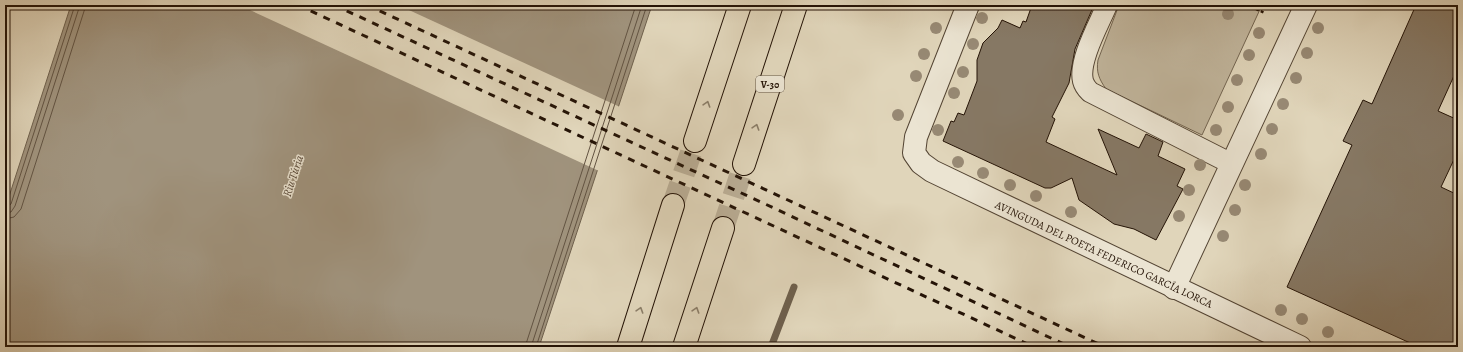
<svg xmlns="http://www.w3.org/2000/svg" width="1463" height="352" font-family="Alegreya,serif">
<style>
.green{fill:#c0b49b;stroke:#726450}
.water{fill:#a0937d;stroke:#6e604d}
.pier{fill:#e0d5ba}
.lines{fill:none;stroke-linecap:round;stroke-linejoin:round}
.shore{stroke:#625342;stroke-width:1}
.stream{stroke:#6e604d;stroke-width:7}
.building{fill:#867864;stroke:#241306}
.trunk-tunnel{stroke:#baae96;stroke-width:22;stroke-dasharray:22 11;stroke-linecap:butt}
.motorway-tunnel{stroke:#baae96;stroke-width:22;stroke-dasharray:22 11;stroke-linecap:butt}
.pedestrian-casing{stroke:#534433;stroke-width:22}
.minor-casing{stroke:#534433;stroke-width:24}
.trunk-casing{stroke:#241306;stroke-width:24}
.motorway-casing{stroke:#241306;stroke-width:24}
.path{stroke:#241306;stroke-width:2.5;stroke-dasharray:3 2;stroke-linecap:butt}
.pedestrian{stroke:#ebe4d2;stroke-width:20}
.minor{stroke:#ebe4d2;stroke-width:22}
.trunk{stroke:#e0d5ba;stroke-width:22}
.motorway{stroke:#e0d5ba;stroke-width:22}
.rail{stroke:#241306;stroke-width:3;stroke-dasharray:7 7;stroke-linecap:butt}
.tree{fill:#978974}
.oneway{stroke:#8b7e69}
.labels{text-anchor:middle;stroke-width:3;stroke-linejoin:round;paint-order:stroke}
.shield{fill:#ebe4d2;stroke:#605243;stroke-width:1}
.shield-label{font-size:10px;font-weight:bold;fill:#241306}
.street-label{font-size:11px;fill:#241306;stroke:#ebe4d2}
.water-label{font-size:12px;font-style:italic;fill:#564636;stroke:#ebe4d2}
</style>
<rect width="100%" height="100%" fill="#e0d5ba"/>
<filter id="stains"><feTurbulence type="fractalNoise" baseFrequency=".005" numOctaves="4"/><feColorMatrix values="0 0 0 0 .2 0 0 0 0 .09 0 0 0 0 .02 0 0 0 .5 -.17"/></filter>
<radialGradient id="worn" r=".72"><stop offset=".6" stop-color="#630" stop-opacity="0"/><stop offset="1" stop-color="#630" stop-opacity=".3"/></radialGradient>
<path class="green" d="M1119,5h143l-60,130 -96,-46c-7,-10 -10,-17 -8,-29z"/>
<polygon class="water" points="71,5 652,5 539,347 5,347 5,209"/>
<polygon class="pier" points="239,5 398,5 620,107 599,171"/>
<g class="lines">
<g class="shore">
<polyline points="5,208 11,204 75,5"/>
<polyline points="5,213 11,212 15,206 80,5"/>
<polyline points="5,219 14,217 21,209 86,5"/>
<polyline points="525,347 636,5"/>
<polyline points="531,347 642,5"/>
<polyline points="536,347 647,5"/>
</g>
<polyline class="stream" points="771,347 794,287"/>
</g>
<g class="building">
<polygon points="1032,5 1094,5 1075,49 1069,83 1052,117 1055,119 1046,142 1117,175 1098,129 1139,148 1146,134 1163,142 1158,156 1185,169 1177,186 1183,189 1156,240 1134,229 1114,224 1079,200 1072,178 1051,188 1045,188 943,141 951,121 954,122 958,113 964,115 977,81 977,60 983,43 998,28 1002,20 1020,28 1023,21 1026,22"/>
<polygon points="1416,5 1458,5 1458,67 1438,111 1458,120 1458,151 1441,187 1458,195 1458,347 1419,347 1287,287 1352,145 1343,141 1363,100 1372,104"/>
</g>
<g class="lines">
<polyline class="trunk-tunnel" points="723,228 744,164"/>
<polyline class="motorway-tunnel" points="673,205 695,141"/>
<defs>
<path id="pedestrian" d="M1107,5c-8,19 -29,56 -24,76 1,4 4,8 7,11l142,72"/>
<g id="minor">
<polyline points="968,5 916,137 914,153 921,163 932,171 1300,347"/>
<polyline points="1174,288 1306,5"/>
</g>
<g id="trunk">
<polyline points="744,164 796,5"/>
<polyline points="684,347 723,228"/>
</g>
<g id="motorway">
<polyline points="695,141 740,5"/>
<polyline points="628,347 673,205"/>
</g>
</defs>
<use href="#pedestrian" class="pedestrian-casing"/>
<use href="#minor" class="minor-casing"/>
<use href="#trunk" class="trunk-casing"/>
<use href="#motorway" class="motorway-casing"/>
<polyline class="path" points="1247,5 1265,13"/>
<use href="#pedestrian" class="pedestrian"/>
<use href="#minor" class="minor"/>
<use href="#trunk" class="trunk"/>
<use href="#motorway" class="motorway"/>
<g class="rail">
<polyline points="298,5 1034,347"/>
<polyline points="334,5 763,203 1070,347"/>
<polyline points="367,5 1105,347"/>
</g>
</g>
<g class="tree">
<circle cx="1228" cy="14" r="6"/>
<circle cx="982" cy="18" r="6"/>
<circle cx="936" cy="28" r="6"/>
<circle cx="1318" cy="28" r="6"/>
<circle cx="1259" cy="33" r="6"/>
<circle cx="973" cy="44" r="6"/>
<circle cx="1307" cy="53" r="6"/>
<circle cx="924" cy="54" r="6"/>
<circle cx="1249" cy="55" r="6"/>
<circle cx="963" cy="72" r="6"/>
<circle cx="916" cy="76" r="6"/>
<circle cx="1296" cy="78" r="6"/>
<circle cx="1237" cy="80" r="6"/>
<circle cx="954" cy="93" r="6"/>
<circle cx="1283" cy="104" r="6"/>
<circle cx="1228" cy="107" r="6"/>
<circle cx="898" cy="115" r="6"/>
<circle cx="1272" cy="129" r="6"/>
<circle cx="938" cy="130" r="6"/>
<circle cx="1216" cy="130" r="6"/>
<circle cx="1261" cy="154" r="6"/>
<circle cx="958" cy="162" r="6"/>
<circle cx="1200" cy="165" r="6"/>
<circle cx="983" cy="173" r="6"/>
<circle cx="1010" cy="185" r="6"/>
<circle cx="1245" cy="185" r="6"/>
<circle cx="1189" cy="190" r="6"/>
<circle cx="1036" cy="196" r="6"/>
<circle cx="1235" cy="210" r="6"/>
<circle cx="1071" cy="212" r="6"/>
<circle cx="1179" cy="216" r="6"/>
<circle cx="1223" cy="236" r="6"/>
<circle cx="1281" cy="310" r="6"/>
<circle cx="1302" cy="319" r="6"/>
<circle cx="1328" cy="332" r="6"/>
</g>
<defs><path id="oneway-chevron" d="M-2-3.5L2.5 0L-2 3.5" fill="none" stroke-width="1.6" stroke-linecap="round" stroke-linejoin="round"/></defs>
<g class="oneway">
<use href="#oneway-chevron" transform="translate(707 104) rotate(-72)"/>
<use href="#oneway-chevron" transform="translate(756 127) rotate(-72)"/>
<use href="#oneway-chevron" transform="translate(640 310) rotate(-72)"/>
<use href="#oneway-chevron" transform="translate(696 310) rotate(-72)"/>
</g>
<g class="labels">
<rect class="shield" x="756" y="76" width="28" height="16" rx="3"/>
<g class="shield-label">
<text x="770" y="88">V-30</text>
</g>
<g class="street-label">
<text transform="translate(1104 254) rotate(25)" y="4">AVINGUDA DEL POETA FEDERICO GARCÍA LORCA</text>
</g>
<g class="water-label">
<text transform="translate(293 176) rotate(-72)" y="4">Riu Túria</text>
</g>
</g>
<rect width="1463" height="352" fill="none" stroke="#e0d5ba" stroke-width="20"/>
<rect x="6" y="6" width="1451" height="340" fill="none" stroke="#241306" stroke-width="2"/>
<rect x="10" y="10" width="1443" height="332" fill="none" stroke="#241306"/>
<rect width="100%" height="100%" filter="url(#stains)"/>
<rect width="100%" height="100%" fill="url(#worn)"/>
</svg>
